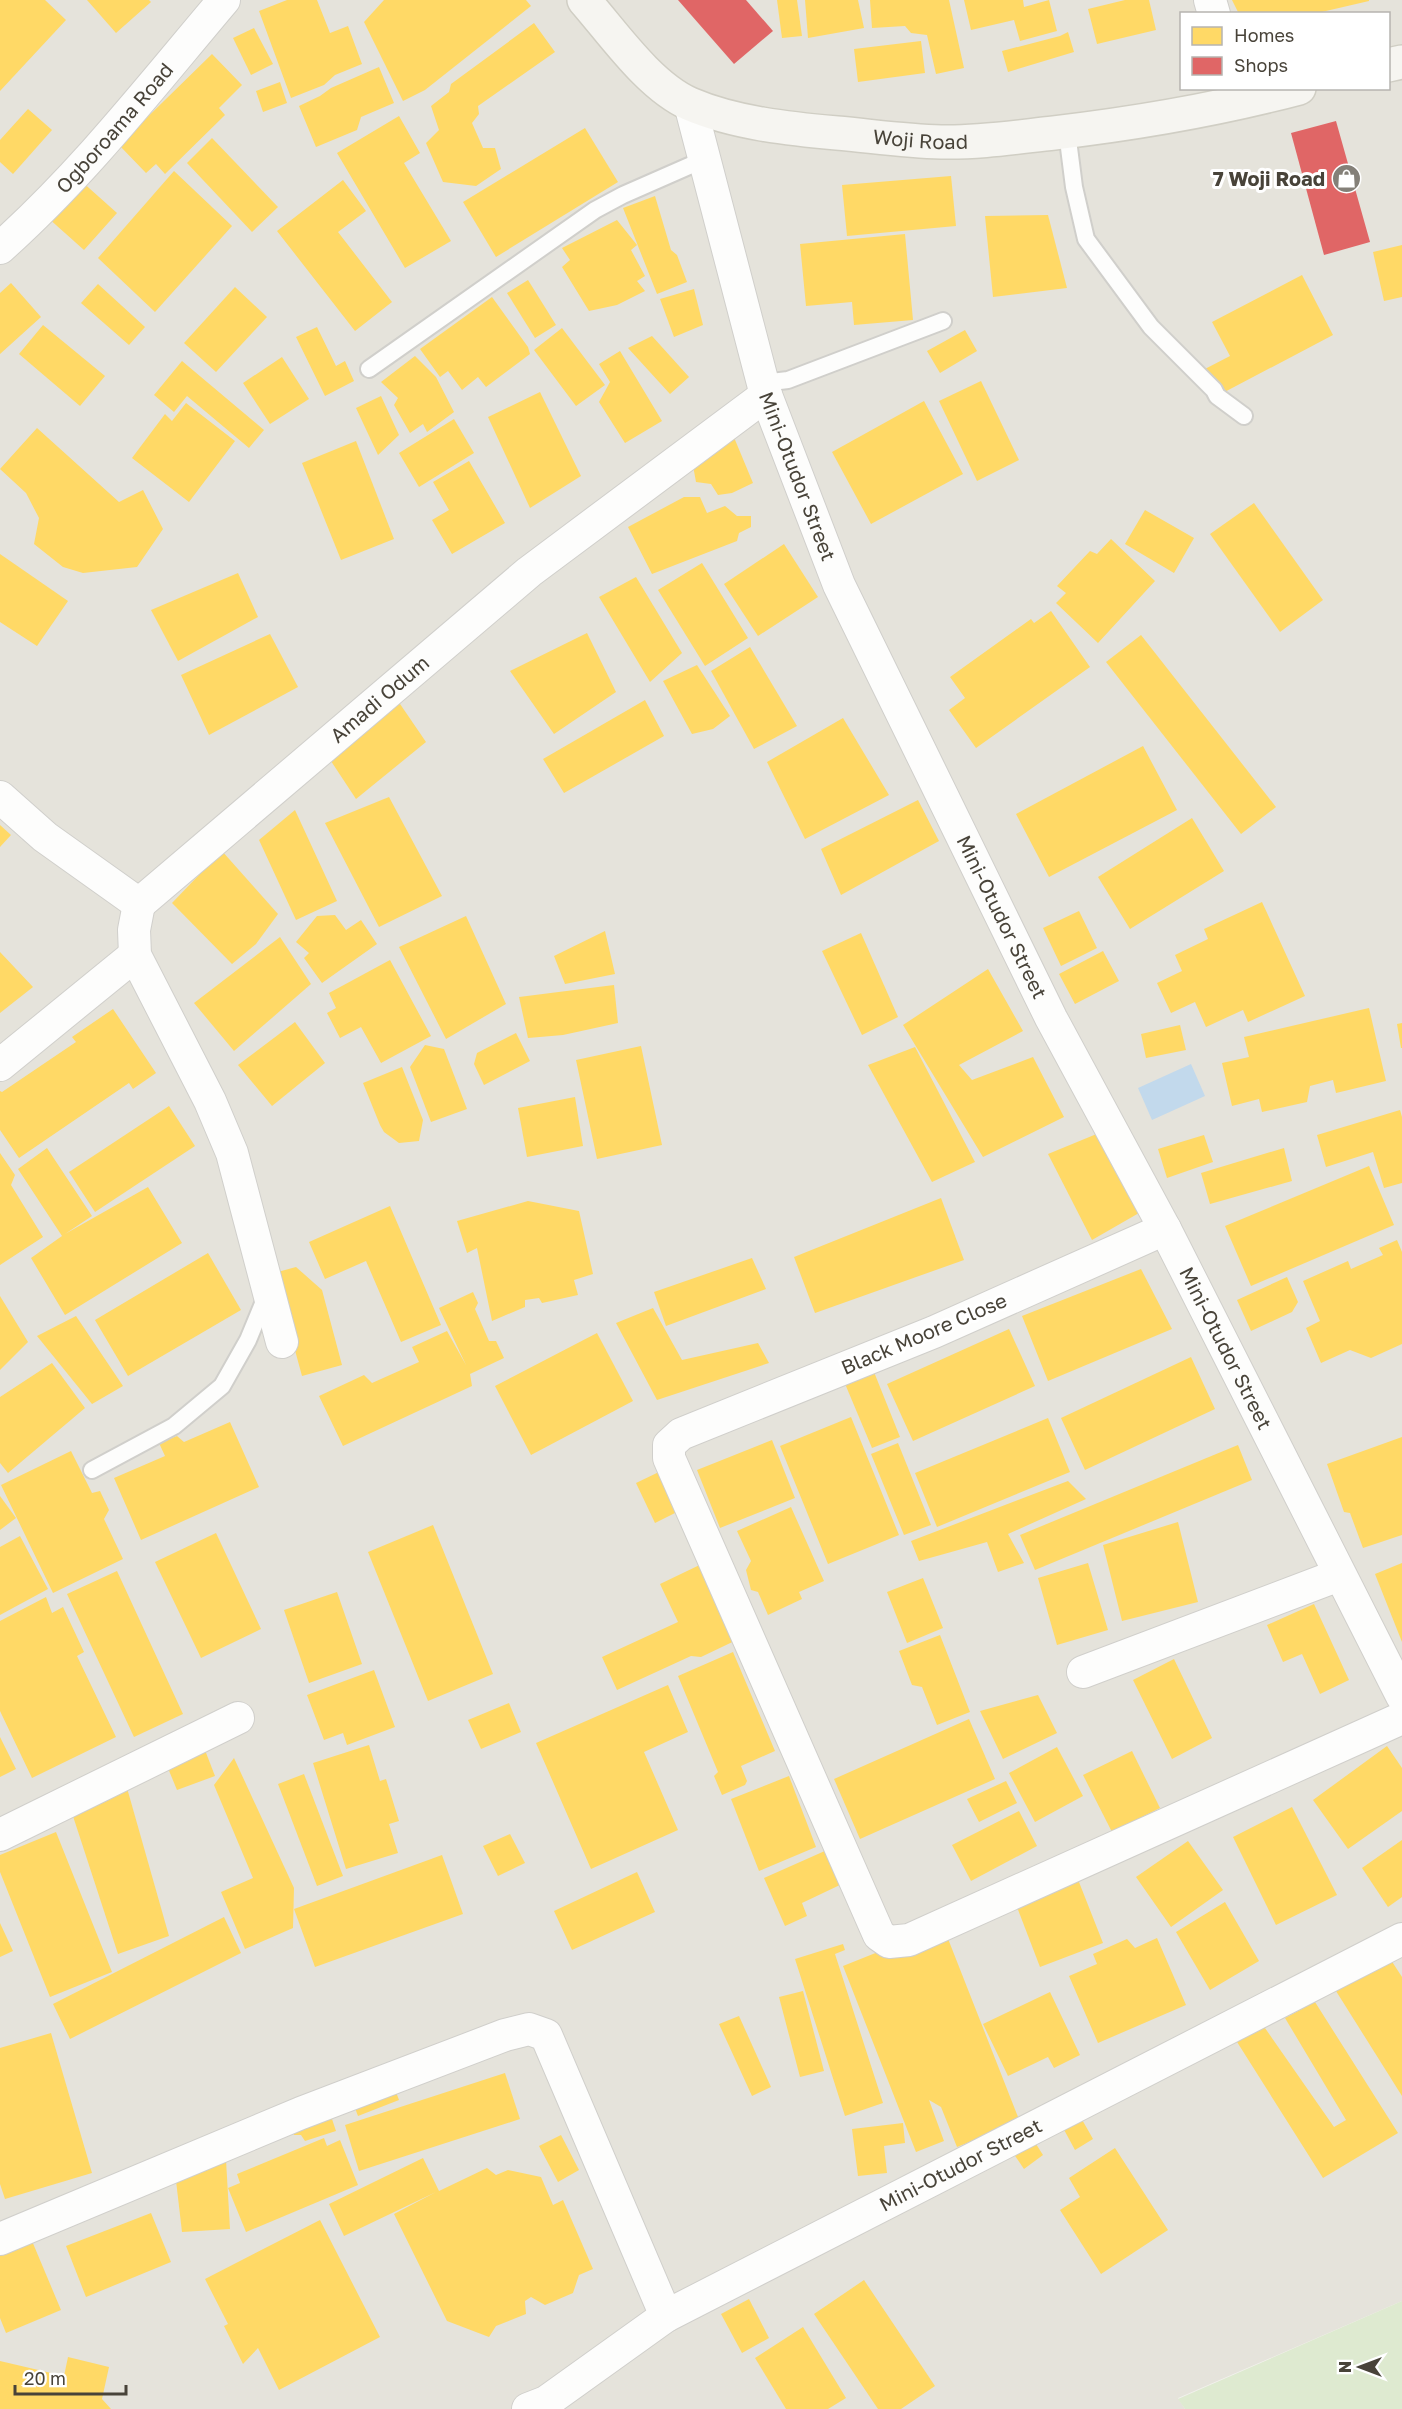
<svg xmlns="http://www.w3.org/2000/svg" width="1402" height="2409" font-family="'Golos Text',sans-serif">
<style>
.residential{fill:#e5e3db;fill-rule:evenodd}
.green{fill:#deead0}
.water{fill:#c2d9ec}
.homes{fill:#ffd966}
.shops{fill:#e06666}
.lines{fill:none;stroke-linecap:round;stroke-linejoin:round}
.lane-casing{stroke:#d0cfcb;stroke-width:20}
.street-casing{stroke:#d0cfcb;stroke-width:34}
.secondary-casing{stroke:#d0cec4;stroke-width:36}
.lane{stroke:#fdfdfc;stroke-width:16}
.street{stroke:#fdfdfc;stroke-width:32}
.secondary{stroke:#f6f5f1;stroke-width:33}
.labels{text-anchor:middle;stroke-width:6;stroke-linejoin:round;paint-order:stroke}
.street-label{font-size:20px;fill:#484339;stroke:#fff}
.poi-label{font-size:20px;font-weight:bold;fill:#484339;stroke:#fff;text-anchor:end}
</style>
<rect width="100%" height="100%" fill="#f2f1ed"/>
<path class="residential" d="M0,0h1402v2301l-224,97 7,11h-1185zM1182,14h206v74h-206z"/>
<polygon class="green" points="1402,2301 1402,2409 1185,2409 1178,2399"/>
<polygon class="water" points="1191,1064 1205,1096 1152,1120 1138,1088"/>
<g class="homes">
<polygon points="0,0 45,0 66,20 0,91"/>
<polygon points="87,0 149,0 151,2 116,33"/>
<polygon points="287,0 317,0 330,33 348,26 362,64 335,75 324,85 291,98 259,11"/>
<polygon points="384,0 526,0 531,6 425,90 403,101 364,22"/>
<polygon points="777,0 797,0 802,36 782,38"/>
<polygon points="805,0 858,0 864,28 808,38"/>
<polygon points="870,0 949,0 964,68 936,74 927,35 911,33 905,26 872,28"/>
<polygon points="964,0 1023,0 1024,7 1049,0 1057,31 1020,41 1014,20 971,30"/>
<polygon points="1125,0 1149,0 1156,30 1097,44 1088,9"/>
<polygon points="1232,0 1369,0 1369,1 1313,14 1239,14"/>
<polygon points="534,23 555,52 478,106 479,114 472,123 483,148 495,148 501,169 476,186 443,182 426,143 439,130 431,106 449,92 451,84"/>
<polygon points="254,28 273,64 251,75 233,38"/>
<polygon points="1068,32 1074,52 1008,72 1002,51 1060,36"/>
<polygon points="921,41 925,73 858,82 854,49"/>
<polygon points="212,54 242,85 219,108 225,115 165,174 156,164 146,173 119,145"/>
<polygon points="379,67 394,103 361,117 357,130 316,147 299,106 320,96 331,88"/>
<polygon points="280,82 287,103 263,112 256,91"/>
<polygon points="28,109 52,130 13,174 0,162 0,140"/>
<polygon points="399,116 420,153 404,163 451,241 405,268 337,153"/>
<polygon points="585,128 618,182 496,257 463,202"/>
<polygon points="212,138 278,207 252,232 187,163"/>
<polygon points="174,171 232,226 155,312 98,258"/>
<polygon points="951,176 956,226 847,236 842,185"/>
<polygon points="80,180 117,213 84,250 47,217"/>
<polygon points="343,180 366,211 338,232 392,302 355,331 277,231"/>
<polygon points="655,196 671,250 677,255 687,282 657,294 623,208"/>
<polygon points="1048,215 1067,288 993,297 985,216"/>
<polygon points="617,220 637,245 631,250 645,276 637,281 645,291 617,305 589,311 562,267 570,260 562,248"/>
<polygon points="905,234 913,320 854,325 852,302 806,306 800,244"/>
<polygon points="1402,245 1402,297 1384,301 1373,252"/>
<polygon points="1302,275 1333,335 1217,396 1203,370 1230,356 1212,322"/>
<polygon points="528,280 556,325 535,338 507,293"/>
<polygon points="11,283 41,317 0,354 0,293"/>
<polygon points="98,284 145,327 129,345 81,303"/>
<polygon points="235,287 267,317 216,372 184,343"/>
<polygon points="694,289 703,325 674,337 660,299"/>
<polygon points="492,297 528,347 530,354 486,387 478,377 462,390 448,371 440,377 420,349"/>
<polygon points="43,325 105,376 80,406 19,354"/>
<polygon points="317,327 336,366 345,361 354,381 325,396 296,337"/>
<polygon points="562,328 605,385 576,406 534,350"/>
<polygon points="965,330 977,351 940,373 927,351"/>
<polygon points="652,336 689,377 670,394 628,348"/>
<polygon points="620,351 662,421 625,443 599,402 610,382 599,364"/>
<polygon points="415,356 436,377 454,412 427,432 423,424 410,433 394,405 398,398 381,382"/>
<polygon points="282,357 309,399 270,424 243,383"/>
<polygon points="182,361 264,430 249,448 187,396 174,412 154,395"/>
<polygon points="981,381 1019,460 977,481 939,401"/>
<polygon points="540,392 581,476 530,508 488,417"/>
<polygon points="381,396 399,435 378,455 356,408"/>
<polygon points="924,401 963,474 871,524 832,452"/>
<polygon points="186,403 235,441 189,502 132,458 165,414 172,421"/>
<polygon points="454,419 474,453 419,487 399,453"/>
<polygon points="37,428 119,502 143,490 163,529 137,567 83,573 63,567 34,544 39,518 26,493 0,469"/>
<polygon points="733,435 753,483 732,493 718,495 711,484 696,482 692,460"/>
<polygon points="356,441 394,539 341,560 302,463"/>
<polygon points="469,461 505,523 452,554 432,520 449,510 433,482"/>
<polygon points="684,497 700,497 707,513 725,506 737,516 751,516 751,527 739,533 737,541 652,574 628,527"/>
<polygon points="1254,503 1323,600 1280,632 1210,534"/>
<polygon points="1145,510 1194,538 1174,573 1125,544"/>
<polygon points="1111,539 1155,581 1098,643 1056,603 1066,593 1057,586 1090,551 1097,554"/>
<polygon points="784,544 818,597 758,636 724,584"/>
<polygon points="0,554 68,601 37,646 0,622"/>
<polygon points="702,563 748,638 705,666 658,590"/>
<polygon points="238,573 258,617 178,661 151,610"/>
<polygon points="636,577 682,653 650,682 599,597"/>
<polygon points="1051,611 1090,667 976,748 949,710 965,698 950,677 1031,619 1034,623"/>
<polygon points="587,633 616,692 554,734 510,671"/>
<polygon points="270,634 298,687 209,735 181,675"/>
<polygon points="1141,635 1276,807 1241,834 1106,662"/>
<polygon points="750,647 797,726 754,749 711,671"/>
<polygon points="697,665 730,716 713,729 692,734 663,681"/>
<polygon points="645,700 664,736 564,793 543,759"/>
<polygon points="398,701 426,742 356,799 327,755"/>
<polygon points="843,718 889,795 805,839 767,762"/>
<polygon points="1143,746 1177,810 1049,877 1016,814"/>
<polygon points="389,797 442,896 379,927 325,823"/>
<polygon points="918,800 939,841 841,895 821,849"/>
<polygon points="295,810 337,901 296,920 259,840"/>
<polygon points="1192,818 1224,871 1130,929 1098,877"/>
<polygon points="0,825 11,835 0,847"/>
<polygon points="222,851 278,914 256,944 232,964 172,903"/>
<polygon points="1262,902 1305,996 1248,1022 1243,1010 1206,1027 1195,1002 1171,1013 1157,983 1182,971 1175,955 1208,939 1204,929"/>
<polygon points="1079,911 1097,948 1061,966 1043,928"/>
<polygon points="335,915 346,930 361,920 377,944 322,983 304,958 309,953 296,942 317,916"/>
<polygon points="466,916 506,1004 446,1039 399,947"/>
<polygon points="605,931 615,974 565,984 554,956"/>
<polygon points="861,933 898,1017 862,1035 822,951"/>
<polygon points="280,937 311,984 234,1051 194,1003"/>
<polygon points="1103,951 1119,981 1075,1004 1059,974"/>
<polygon points="0,952 33,987 0,1013"/>
<polygon points="390,960 431,1036 381,1063 361,1027 340,1038 327,1013 336,1008 329,993"/>
<polygon points="988,969 1023,1031 959,1065 972,1080 1033,1057 1064,1117 983,1157 903,1025"/>
<polygon points="614,985 618,1023 563,1035 528,1038 519,997"/>
<polygon points="1369,1008 1386,1081 1336,1093 1333,1080 1310,1086 1307,1102 1262,1112 1259,1099 1232,1106 1222,1063 1249,1057 1244,1037"/>
<polygon points="113,1009 156,1073 133,1089 129,1083 19,1158 0,1130 0,1091 2,1092 76,1042 72,1037"/>
<polygon points="295,1022 325,1063 272,1106 238,1065"/>
<polygon points="1402,1023 1402,1048 1401,1048 1397,1024"/>
<polygon points="1180,1025 1186,1050 1146,1058 1141,1034"/>
<polygon points="516,1033 530,1061 484,1085 474,1064 477,1053"/>
<polygon points="425,1045 444,1049 467,1109 431,1122 410,1067"/>
<polygon points="641,1046 662,1145 597,1159 576,1060"/>
<polygon points="915,1047 975,1162 932,1182 868,1065"/>
<polygon points="402,1067 423,1120 419,1141 399,1143 384,1132 380,1125 363,1083"/>
<polygon points="575,1097 583,1146 527,1157 518,1108"/>
<polygon points="169,1106 195,1146 95,1212 69,1172"/>
<polygon points="1400,1110 1402,1117 1402,1183 1384,1188 1373,1152 1326,1167 1317,1135"/>
<polygon points="1099,1133 1139,1213 1092,1240 1048,1154"/>
<polygon points="1204,1135 1213,1162 1167,1178 1158,1149"/>
<polygon points="47,1148 92,1216 65,1234 148,1187 182,1243 65,1315 31,1258 62,1236 18,1169"/>
<polygon points="1284,1148 1292,1181 1210,1204 1201,1173"/>
<polygon points="0,1153 15,1175 11,1185 43,1237 0,1265"/>
<polygon points="1369,1166 1394,1225 1251,1286 1225,1226"/>
<polygon points="941,1198 964,1260 815,1313 794,1257"/>
<polygon points="528,1201 579,1211 593,1274 574,1280 578,1295 542,1303 539,1298 525,1300 525,1307 492,1321 477,1248 467,1253 457,1221"/>
<polygon points="390,1206 441,1325 401,1342 366,1261 325,1279 309,1242"/>
<polygon points="1397,1240 1402,1252 1402,1344 1371,1358 1350,1350 1321,1363 1306,1328 1320,1321 1303,1281 1348,1261 1351,1269 1383,1255 1379,1248"/>
<polygon points="208,1253 241,1310 128,1376 95,1320"/>
<polygon points="752,1258 766,1289 666,1326 654,1292"/>
<polygon points="296,1267 322,1290 342,1365 302,1376 274,1273"/>
<polygon points="1141,1269 1172,1329 1048,1381 1022,1316"/>
<polygon points="1287,1277 1298,1302 1292,1312 1251,1331 1237,1300"/>
<polygon points="473,1292 478,1303 475,1309 489,1341 496,1341 504,1358 470,1374 472,1386 343,1446 319,1396 364,1375 372,1383 419,1362 412,1347 447,1331 466,1365 439,1308"/>
<polygon points="0,1296 28,1342 0,1370"/>
<polygon points="653,1308 682,1360 758,1343 769,1363 657,1400 616,1323"/>
<polygon points="76,1316 123,1386 92,1404 37,1336"/>
<polygon points="1009,1329 1035,1386 913,1441 887,1384"/>
<polygon points="597,1333 633,1401 531,1455 495,1386"/>
<polygon points="1191,1357 1215,1409 1085,1470 1061,1418"/>
<polygon points="52,1363 85,1408 8,1473 0,1463 0,1397"/>
<polygon points="872,1367 900,1437 872,1448 843,1379"/>
<polygon points="851,1417 899,1535 828,1564 780,1446"/>
<polygon points="1048,1418 1070,1472 937,1527 915,1473"/>
<polygon points="230,1422 259,1487 141,1540 114,1478 165,1456 159,1443 177,1436 184,1442"/>
<polygon points="1402,1437 1402,1535 1363,1548 1350,1513 1344,1512 1327,1464"/>
<polygon points="772,1440 795,1498 720,1528 697,1470"/>
<polygon points="898,1443 931,1525 904,1535 871,1454"/>
<polygon points="1238,1445 1252,1480 1035,1570 1020,1535"/>
<polygon points="71,1451 92,1493 100,1491 109,1510 104,1519 123,1559 53,1593 1,1485"/>
<polygon points="661,1471 679,1511 655,1523 636,1483"/>
<polygon points="1068,1481 1086,1499 1008,1534 1024,1563 998,1572 987,1542 919,1561 911,1541"/>
<polygon points="0,1496 16,1518 0,1530"/>
<polygon points="791,1507 824,1581 799,1592 802,1599 768,1615 758,1592 751,1590 746,1570 751,1561 737,1531"/>
<polygon points="1178,1522 1198,1602 1122,1621 1103,1545"/>
<polygon points="433,1525 493,1674 428,1701 368,1552"/>
<polygon points="216,1533 261,1629 201,1658 155,1562"/>
<polygon points="20,1536 48,1589 0,1615 0,1547"/>
<polygon points="710,1560 745,1636 701,1657 691,1656 617,1690 602,1657 678,1622 660,1584"/>
<polygon points="1088,1563 1108,1630 1057,1645 1038,1578"/>
<polygon points="1402,1563 1402,1642 1375,1574"/>
<polygon points="117,1571 183,1714 134,1737 67,1594"/>
<polygon points="923,1578 943,1628 907,1643 887,1592"/>
<polygon points="337,1592 362,1664 309,1683 284,1610"/>
<polygon points="46,1597 52,1613 63,1607 84,1652 77,1656 116,1737 32,1778 0,1711 0,1621"/>
<polygon points="1314,1604 1349,1680 1320,1694 1302,1654 1283,1662 1267,1625"/>
<polygon points="940,1635 970,1712 937,1725 922,1687 912,1685 899,1651"/>
<polygon points="733,1652 775,1751 741,1766 747,1781 745,1785 722,1795 714,1776 718,1772 678,1676"/>
<polygon points="1174,1659 1212,1738 1172,1759 1133,1680"/>
<polygon points="374,1670 395,1727 347,1745 343,1733 324,1740 307,1695"/>
<polygon points="668,1685 688,1732 644,1752 678,1830 591,1869 536,1743"/>
<polygon points="1038,1695 1057,1733 1003,1759 980,1711"/>
<polygon points="509,1703 521,1732 481,1749 468,1720"/>
<polygon points="969,1719 995,1779 860,1839 834,1779"/>
<polygon points="0,1737 16,1769 0,1777"/>
<polygon points="203,1745 215,1776 177,1790 165,1761"/>
<polygon points="369,1745 380,1781 386,1779 399,1821 389,1824 398,1853 346,1869 313,1763"/>
<polygon points="1387,1746 1402,1768 1402,1811 1348,1849 1313,1800"/>
<polygon points="1057,1747 1083,1796 1035,1822 1009,1773"/>
<polygon points="1132,1751 1160,1808 1112,1832 1083,1775"/>
<polygon points="234,1758 294,1888 293,1928 245,1949 221,1892 253,1878 214,1785"/>
<polygon points="304,1774 343,1876 317,1886 278,1784"/>
<polygon points="789,1776 816,1847 759,1871 731,1799"/>
<polygon points="1006,1781 1017,1803 979,1822 967,1799"/>
<polygon points="127,1788 169,1936 118,1954 70,1807"/>
<polygon points="1292,1807 1337,1895 1276,1925 1233,1837"/>
<polygon points="1019,1811 1037,1846 971,1881 952,1845"/>
<polygon points="56,1832 112,1972 50,1997 0,1872 0,1855"/>
<polygon points="510,1834 525,1863 498,1876 483,1846"/>
<polygon points="1402,1840 1402,1897 1388,1907 1362,1868"/>
<polygon points="1188,1841 1223,1890 1171,1927 1136,1877"/>
<polygon points="827,1850 842,1884 802,1903 807,1916 785,1926 764,1878"/>
<polygon points="442,1855 463,1914 315,1967 294,1909"/>
<polygon points="637,1872 655,1912 572,1950 554,1911"/>
<polygon points="1077,1877 1103,1943 1040,1967 1015,1902"/>
<polygon points="1225,1902 1259,1961 1210,1990 1176,1932"/>
<polygon points="224,1917 241,1953 70,2039 53,2004"/>
<polygon points="0,1923 13,1951 0,1957"/>
<polygon points="943,1926 1020,2122 957,2147 941,2107 929,2100 944,2141 916,2152 843,1966"/>
<polygon points="1157,1938 1186,2005 1098,2043 1069,1976 1097,1964 1093,1954 1127,1939 1135,1948"/>
<polygon points="843,1944 845,1950 835,1954 883,2103 845,2116 795,1959"/>
<polygon points="1389,1957 1402,1977 1402,2096 1336,1991"/>
<polygon points="803,1991 824,2071 800,2077 779,1997"/>
<polygon points="1050,1992 1080,2055 1054,2068 1048,2057 1008,2076 983,2024"/>
<polygon points="1315,2002 1398,2133 1323,2178 1232,2034 1258,2018 1334,2127 1346,2120 1285,2018"/>
<polygon points="739,2016 771,2087 752,2096 719,2024"/>
<polygon points="51,2033 92,2173 5,2199 0,2184 0,2048"/>
<polygon points="505,2073 520,2119 359,2171 345,2125"/>
<polygon points="393,2084 399,2100 358,2116 352,2100"/>
<polygon points="1080,2116 1093,2139 1075,2150 1062,2126"/>
<polygon points="326,2117 332,2119 336,2131 305,2141 301,2135 294,2135 290,2126"/>
<polygon points="903,2123 905,2143 884,2146 887,2173 858,2176 852,2129"/>
<polygon points="1029,2133 1043,2155 1024,2169 1009,2147"/>
<polygon points="561,2135 579,2170 558,2182 539,2146"/>
<polygon points="324,2138 327,2146 340,2140 358,2185 246,2232 228,2188 240,2183 237,2174"/>
<polygon points="1115,2148 1168,2230 1101,2274 1060,2210 1080,2197 1069,2178"/>
<polygon points="423,2158 439,2191 487,2168 496,2175 508,2170 541,2177 553,2205 563,2200 593,2269 579,2275 573,2293 545,2305 531,2297 525,2301 526,2314 496,2326 489,2337 447,2321 394,2214 436,2192 344,2236 329,2204"/>
<polygon points="226,2160 230,2229 182,2232 175,2172"/>
<polygon points="151,2213 171,2262 86,2297 66,2246"/>
<polygon points="320,2220 380,2337 279,2390 258,2348 243,2364 224,2326 228,2324 205,2279"/>
<polygon points="32,2241 61,2310 6,2333 0,2318 0,2255"/>
<polygon points="864,2280 935,2386 901,2409 878,2409 814,2314"/>
<polygon points="749,2299 769,2338 742,2353 721,2314"/>
<polygon points="803,2327 846,2398 828,2409 786,2409 755,2358"/>
<polygon points="68,2357 109,2367 102,2399 111,2409 0,2409 0,2361 64,2376"/>
</g>
<g class="shops">
<polygon points="678,0 746,0 773,31 734,64"/>
<polygon points="1336,121 1370,242 1324,255 1291,133"/>
</g>
<g class="lines">
<defs>
<g id="lane">
<polyline points="1067,132 1074,187 1086,239 1151,327 1214,390 1217,396 1244,416"/>
<polyline points="369,369 595,210 623,195 705,159"/>
<polyline points="763,383 788,380 943,321"/>
<polyline points="92,1470 174,1426 222,1386 248,1340 267,1294"/>
</g>
<g id="street">
<polyline points="1210,0 1214,14"/>
<path id="s1" d="M690,104l76,291 73,190 212,433 114,211 237,467"/>
<path id="s2" d="M0,248c83,-74 152,-163 224,-248"/>
<polyline points="0,797 45,837 139,904"/>
<path id="s3" d="M139,904l390,-332 237,-177"/>
<polyline points="139,904 134,930 135,955 210,1101 232,1153 282,1342"/>
<polyline points="0,1065 135,955"/>
<polyline points="1165,1229 934,1332 681,1434 669,1445 669,1458 879,1935 889,1942 909,1940 1402,1718"/>
<polyline points="1083,1672 1339,1575"/>
<polyline points="0,1835 238,1718"/>
<polyline points="0,2239 301,2113 505,2035 529,2029 546,2035 666,2316"/>
<path id="s4" d="M528,2409l18,-7 120,-86 736,-377"/>
</g>
<g id="secondary">
<path id="s5" d="M584,0c29,33 65,86 106,104 44,19 100,25 147,29 34,3 69,8 104,9 37,1 76,-5 113,-9 85,-10 162,-23 245,-45"/>
<polyline points="1388,65 1402,62"/>
</g>
</defs>
<use href="#lane" class="lane-casing"/>
<use href="#street" class="street-casing"/>
<use href="#secondary" class="secondary-casing"/>
<use href="#lane" class="lane"/>
<use href="#street" class="street"/>
<use href="#secondary" class="secondary"/>
</g>
<defs>
<symbol id="shop-disc" viewBox="-11 -11 22 22"><circle r="9.5" fill="#848078" stroke="#fff"/><path d="M-5-2.5h2.3a2.7 3.5 0 0 1 5.4 0H5L5.5 6h-11ZM-1.5-2.5h3a1.5 2.3 0 0 0-3 0Z" fill="#fff"/></symbol>
</defs>
<g fill-rule="evenodd">
<use href="#shop-disc" x="1330" y="162" width="33" height="33"/>
</g>
<g class="labels">
<g class="street-label">
<text dy="7" stroke="none"><textPath href="#s2" startOffset="166">Ogboroama Road</textPath></text>
<text dy="7" stroke="none"><textPath href="#s5" startOffset="384">Woji Road</textPath></text>
<text dy="7" stroke="none"><textPath href="#s1" startOffset="388">Mini-Otudor Street</textPath></text>
<text dy="7" stroke="none"><textPath href="#s3" startOffset="316">Amadi Odum</textPath></text>
<text dy="7" stroke="none"><textPath href="#s1" startOffset="874">Mini-Otudor Street</textPath></text>
<text transform="translate(924 1334) rotate(-23)" y="7">Black Moore Close</text>
<text dy="7" stroke="none"><textPath href="#s1" startOffset="1360">Mini-Otudor Street</textPath></text>
<text dy="7" stroke="none"><textPath href="#s4" startOffset="498">Mini-Otudor Street</textPath></text>
</g>
<g class="poi-label">
<text x="1325" y="186">7 Woji Road</text>
</g>
</g>
<rect x="1180" y="12" width="210" height="78" fill="#ffffff" stroke="#b6b4b0" stroke-width="1.5"/>
<rect x="1192" y="27" width="30" height="18" fill="#ffd966" stroke="#b6b4b0" stroke-width="1.5"/>
<text x="1234" y="42" font-size="18" fill="#484339">Homes</text>
<rect x="1192" y="57" width="30" height="18" fill="#e06666" stroke="#b6b4b0" stroke-width="1.5"/>
<text x="1234" y="72" font-size="18" fill="#484339">Shops</text>
<g transform="translate(1360 2367) rotate(270)" stroke="#ffffff" stroke-width="4.5" paint-order="stroke">
<path d="M0-4.5L10 22L0 15L-10 22Z" fill="#484339"/>
<text y="-9" font-size="16" font-weight="bold" text-anchor="middle" fill="#484339">N</text>
</g>
<path d="M15 2385v9h111v-9" fill="none" stroke="#484339" stroke-width="3"/>
<text x="24" y="2385" font-size="18" fill="#484339" stroke="#ffffff" stroke-width="4.5" paint-order="stroke">20 m</text>
</svg>
